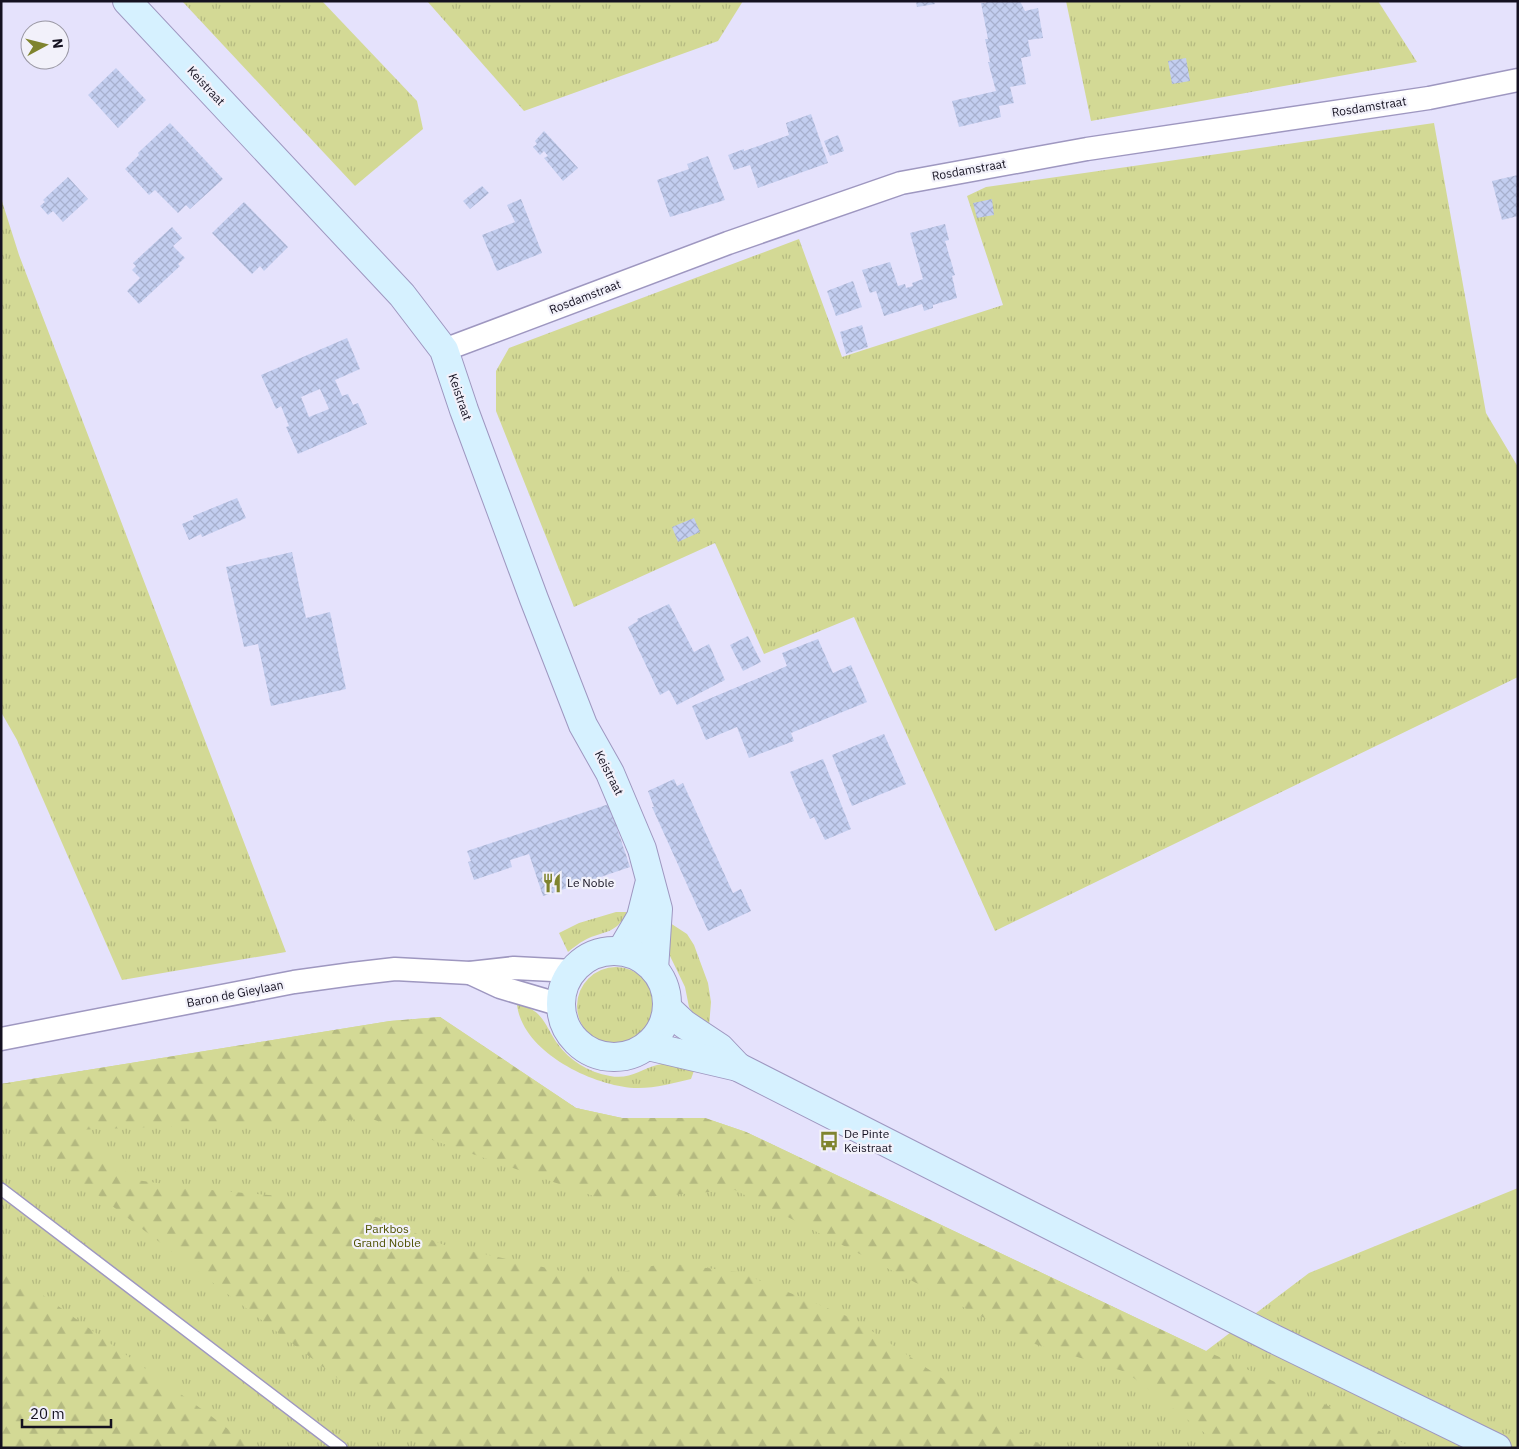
<svg xmlns="http://www.w3.org/2000/svg" width="1519" height="1449" font-family="'IBM Plex Sans',sans-serif">
<style>
.grass{fill:url(#grass-tufts)}
.forest{fill:url(#forest-firs)}
.building{fill:url(#building-cross-hatch);fill-rule:evenodd}
.lines{fill:none;stroke-linecap:round;stroke-linejoin:round}
.lane-casing{stroke:#9e97c0;stroke-width:14}
.street-casing{stroke:#9e97c0;stroke-width:25}
.secondary-casing{stroke:#9e97c0;stroke-width:30}
.lane{stroke:#fff;stroke-width:11}
.street{stroke:#fff;stroke-width:22}
.secondary{stroke:#d6f1ff;stroke-width:28}
.labels{text-anchor:middle;stroke-width:4.5;stroke-linejoin:round;paint-order:stroke}
.street-label{font-size:12px;fill:#141120;stroke:#f2f1fa}
.poi-label{font-size:12px;fill:#141120;stroke:#f2f1fa;text-anchor:start}
.park-label{font-size:12px;fill:#4f5203;stroke:#f2f1fa}
</style>
<defs>
<pattern id="grass-tufts" width="24" height="20" patternUnits="userSpaceOnUse" patternTransform="scale(1.25)"><rect width="24" height="20" fill="#d3d995"/><path d="M3 7l-1-3M5 7V3M7 7l1-3M15 17l-1-3M17 17v-4M19 17l1-3" fill="none" stroke="#b4b980"/></pattern>
<pattern id="forest-firs" width="22" height="20" patternUnits="userSpaceOnUse" patternTransform="scale(1.25)"><rect width="22" height="20" fill="#d3d995"/><path d="M5 1l3.5 6h-7zM16 11l3.5 6h-7z" fill="#b4b980"/></pattern>
<pattern id="building-cross-hatch" width="8" height="8" patternUnits="userSpaceOnUse" patternTransform="scale(1.25)"><rect width="8" height="8" fill="#c3cef0"/><path d="M0 0l8 8M0 8l8-8" fill="none" stroke="#a7b0ce"/></pattern>
</defs>
<rect width="100%" height="100%" fill="#e5e2fc"/>
<g class="grass">
<polygon points="182,1 322,1 417,101 423,129 355,186"/>
<polygon points="427,1 743,1 718,41 524,111"/>
<polygon points="1066,1 1378,1 1417,62 1091,121"/>
<polygon points="1434,123 1486,413 1518,467 1518,677 995,931 854,617 764,654 715,543 574,607 496,411 496,371 509,348 799,239 842,357 1003,305 967,196 986,187"/>
<polygon points="1,198 19,255 286,952 122,980 17,740 1,712"/>
<path d="M616,912h11c-11,23 -23,18 -42,28 -6,3 -12,8 -17,12l-9,-19 20,-10z"/>
<polygon points="667,921 687,934 694,945 708,983 711,1002 709,1027 697,1019 689,1007 685,987 670,956"/>
<circle cx="616" cy="1006" r="39"/>
<path d="M522,1004c5,3 12,6 16,10 8,8 12,19 19,29 13,18 31,29 53,33 20,4 31,-7 47,-11 13,-3 26,-1 38,3l-4,11c-18,4 -38,10 -57,9 -43,-3 -111,-36 -117,-83z"/>
<polygon points="440,1017 576,1108 622,1118 705,1118 746,1132 1206,1351 1309,1273 1518,1188 1518,1448 1,1448 1,1084 390,1021"/>
</g>
<g class="forest">
<polygon points="440,1017 576,1108 622,1118 705,1118 746,1132 1206,1351 1333,1408 1413,1448 1206,1448 1211,1438 1126,1372 1035,1344 735,1190 605,1200 372,1119 74,1130 136,1180 200,1189 337,1201 444,1245 592,1278 667,1263 739,1272 854,1319 1045,1448 429,1448 1,1121 1,1084 390,1021"/>
<polygon points="1,1265 207,1413 253,1448 1,1448"/>
</g>
<g class="building">
<polygon points="916,1 934,1 935,4 917,7"/>
<polygon points="986,1 1020,1 1025,11 1038,8 1043,38 1028,40 1031,56 1021,58 1026,84 1010,87 1014,103 999,106 1001,117 959,127 952,101 996,91 988,62 990,62 985,39 988,39 981,3 986,3"/>
<polygon points="1186,58 1190,81 1172,84 1168,61"/>
<polygon points="116,68 146,100 118,128 88,95"/>
<polygon points="811,114 828,163 758,188 750,165 734,170 728,155 744,149 744,151 789,135 786,123"/>
<polygon points="170,123 223,179 190,209 186,205 178,213 155,190 149,195 125,169 139,155 138,153"/>
<polygon points="544,131 578,168 563,181 544,158 548,156 544,151 540,155 533,147 537,144 535,141"/>
<polygon points="838,135 844,151 830,156 824,141"/>
<polygon points="708,156 725,200 670,217 657,180 689,169 687,164"/>
<polygon points="1518,175 1518,216 1502,220 1492,181"/>
<polygon points="68,177 88,199 63,222 53,211 48,215 40,206 45,202 43,200"/>
<polygon points="482,186 489,193 470,209 463,201"/>
<polygon points="521,199 542,253 497,271 482,235 515,222 507,205"/>
<polygon points="992,199 994,215 977,218 973,203"/>
<polygon points="244,202 288,247 264,271 260,266 252,274 212,233"/>
<polygon points="945,224 949,240 945,241 955,275 952,276 957,298 933,305 933,308 924,311 922,304 884,316 876,291 870,293 862,270 890,262 898,286 905,284 906,288 913,286 912,283 923,279 910,233"/>
<polygon points="172,227 182,238 173,246 185,258 178,264 180,266 139,304 127,291 140,278 132,270 136,266 133,263"/>
<polygon points="853,281 862,307 836,316 827,291"/>
<polygon points="862,325 868,347 846,354 840,332"/>
<path d="M347,338l13,31 -25,11 7,16 6,-2 5,11 5,-2 9,21 -69,30 -12,-27 3,-1 -8,-20 -5,3 -15,-34zM320,389l9,20 -20,8 -8,-20z"/>
<polygon points="237,498 246,518 202,537 201,534 189,540 182,524 194,519 193,516"/>
<polygon points="694,518 700,532 678,542 672,527"/>
<polygon points="292,552 306,618 330,612 346,689 271,706 258,644 244,647 226,567"/>
<polygon points="669,604 694,652 709,644 725,680 677,705 669,690 660,695 628,627 638,621 637,619"/>
<polygon points="748,636 761,662 743,671 730,645"/>
<polygon points="818,639 833,673 851,665 867,702 791,733 794,741 749,758 737,727 706,740 692,706 787,666 782,653"/>
<polygon points="884,734 906,784 852,806 832,755"/>
<polygon points="823,759 851,829 825,840 814,817 810,819 790,772"/>
<polygon points="674,779 677,786 683,783 733,893 741,889 751,911 708,931 652,807 654,807 648,791"/>
<polygon points="609,804 630,867 583,883 584,886 575,888 574,886 543,896 529,854 510,860 512,867 474,880 468,862 471,861 467,851"/>
</g>
<g class="lines">
<defs>
<polyline id="lane" points="1,1189 341,1448"/>
<g id="street">
<polyline points="444,350 728,243 901,183 1087,149 1429,98 1518,80"/>
<polyline points="470,973 500,987 561,1005"/>
<polyline points="1,1039 294,982 352,974 395,969 470,973 514,968 573,971"/>
</g>
<g id="secondary">
<polyline points="127,1 402,295 444,350 464,410 534,599 583,725 610,773 642,849 658,909 654,969"/>
<polyline points="621,951 641,917 649,885"/>
<circle cx="614" cy="1004" r="53"/>
<polyline points="668,1009 684,1024 720,1048 738,1067"/>
<polyline points="648,1046 738,1067 1274,1339 1497,1448"/>
</g>
</defs>
<use href="#lane" class="lane-casing"/>
<use href="#street" class="street-casing"/>
<use href="#secondary" class="secondary-casing"/>
<use href="#lane" class="lane"/>
<use href="#street" class="street"/>
<use href="#secondary" class="secondary"/>
</g>
<defs>
<symbol id="restaurant-bare" viewBox="-9 -9 18 18"><path d="M-5-6h1v4h1v-4h1v4h1v-4h1v5L-1.5 .5V6h-2V.5L-5-1ZM5-6V6H3V1.5H1.5Q1.5-4 5-6Z" fill="#7f842e" stroke="#f2f1fa" stroke-width="2.5" paint-order="stroke"/></symbol>
<symbol id="bus-bare" viewBox="-9 -9 18 18"><path d="M-5-6H5V4H4V6H2V4H-2V6H-4V4H-5ZM-3.5-4V0h7V-4ZM-3.5 1.2v1.5H-2V1.2ZM2 1.2v1.5H3.5V1.2Z" fill="#7f842e" stroke="#f2f1fa" stroke-width="2.5" paint-order="stroke"/></symbol>
</defs>
<g fill-rule="evenodd">
<use href="#restaurant-bare" x="538" y="869" width="28" height="28"/>
<use href="#bus-bare" x="815" y="1127" width="28" height="28"/>
</g>
<g class="labels">
<g class="street-label">
<text transform="translate(206 86) rotate(47)" y="4">Keistraat</text>
<text transform="translate(1369 107) rotate(-9)" y="4">Rosdamstraat</text>
<text transform="translate(969 170) rotate(-10)" y="4">Rosdamstraat</text>
<text transform="translate(585 297) rotate(-21)" y="4">Rosdamstraat</text>
<text transform="translate(460 397) rotate(71)" y="4">Keistraat</text>
<text transform="translate(609 773) rotate(63)" y="4">Keistraat</text>
<text transform="translate(235 994) rotate(-11)" y="4">Baron de Gieylaan</text>
</g>
<g class="poi-label">
<text x="567" y="887">Le Noble</text>
<text x="844" y="1138">De Pinte<tspan x="844" dy="14">Keistraat</tspan></text>
</g>
<g class="park-label">
<text x="387" y="1233">Parkbos<tspan x="387" dy="14">Grand Noble</tspan></text>
</g>
</g>
<rect width="1519" height="1449" fill="none" stroke="#141120" stroke-width="5"/>
<g transform="translate(45 45) rotate(83)"><circle r="24" fill="#f2f1fa" stroke="#9997a3"/>
<path d="M0-4L9 19L0 12L-9 19Z" fill="#7f842e"/>
<text y="-8" font-size="14" font-weight="bold" text-anchor="middle" fill="#141120">N</text>
</g>
<path d="M22 1419v8h89v-8" fill="none" stroke="#141120" stroke-width="2.5"/>
<text x="30" y="1419" font-size="15" fill="#141120" stroke="#f2f1fa" stroke-width="4" paint-order="stroke">20 m</text>
</svg>
